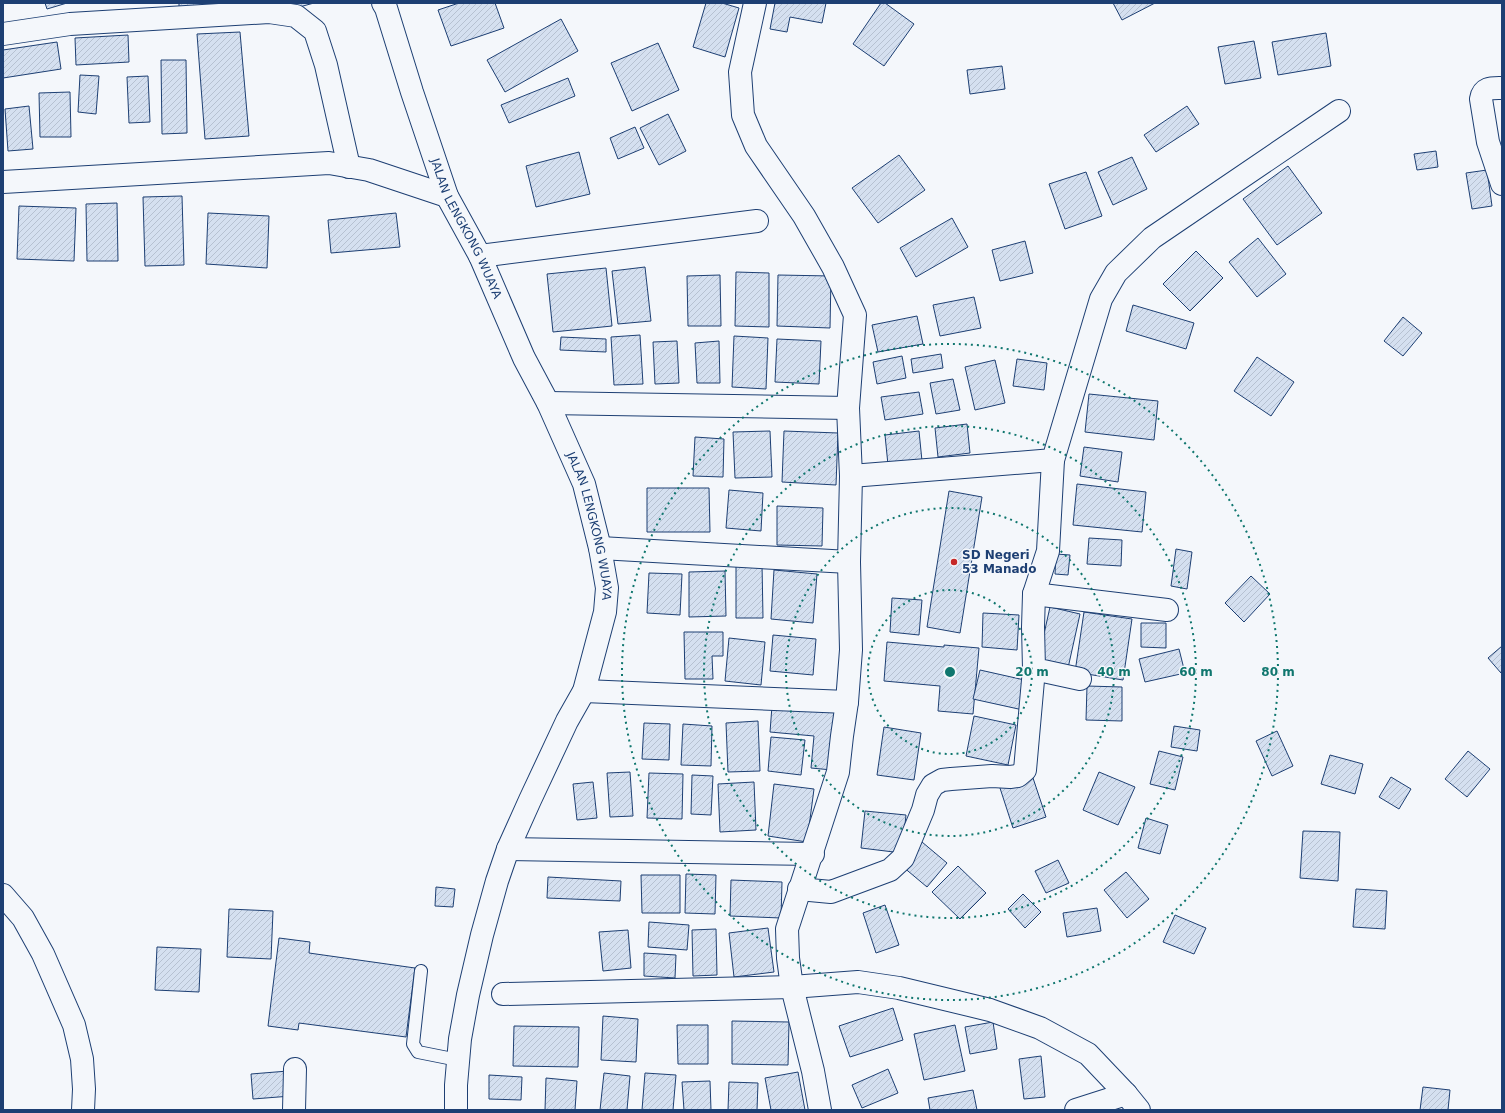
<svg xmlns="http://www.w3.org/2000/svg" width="1505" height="1113" font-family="'DejaVu Sans',sans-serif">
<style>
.building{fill:url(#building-hatch);stroke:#1d3f73}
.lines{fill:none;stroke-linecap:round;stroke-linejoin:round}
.lane-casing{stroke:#1d3f73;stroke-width:14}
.street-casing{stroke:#1d3f73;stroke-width:24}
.lane{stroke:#f4f7fb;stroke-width:12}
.street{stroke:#f4f7fb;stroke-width:22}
.ring{fill:none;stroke:#0f766e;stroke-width:2;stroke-dasharray:2 4}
.poi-dot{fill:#c62828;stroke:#f4f7fb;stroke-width:1.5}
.labels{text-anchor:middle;stroke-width:3;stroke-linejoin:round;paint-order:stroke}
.street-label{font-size:12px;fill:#1d3f73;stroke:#f4f7fb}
.poi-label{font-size:12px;font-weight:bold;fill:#1d3f73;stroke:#f4f7fb;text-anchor:start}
.centre{fill:#0f766e;stroke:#f4f7fb;stroke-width:2}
.ring-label{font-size:12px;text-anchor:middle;font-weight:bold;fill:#0f766e;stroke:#f4f7fb;stroke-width:3;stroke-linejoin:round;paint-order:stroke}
</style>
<defs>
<pattern id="building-hatch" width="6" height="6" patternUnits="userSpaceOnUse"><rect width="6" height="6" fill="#d5e0f0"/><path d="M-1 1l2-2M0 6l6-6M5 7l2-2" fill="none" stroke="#b6c1d1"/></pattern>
</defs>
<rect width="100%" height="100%" fill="#f4f7fb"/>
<g class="building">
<polygon points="45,3 67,3 47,9"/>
<polygon points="179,3 233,3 179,7"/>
<polygon points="290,3 314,3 292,9"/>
<polygon points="459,3 495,3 504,28 451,46 438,10"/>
<polygon points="706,3 722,3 739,8 725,57 693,47"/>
<polygon points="775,3 826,3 822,23 790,17 787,32 770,29"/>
<polygon points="881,3 885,3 914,24 884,66 853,44"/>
<polygon points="1113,3 1155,3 1122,20"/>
<polygon points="561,19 578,51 505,92 487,60"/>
<polygon points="240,32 249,136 205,139 197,34"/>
<polygon points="1326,33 1331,66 1278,75 1272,42"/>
<polygon points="128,35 129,62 76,65 75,38"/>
<polygon points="1254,41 1261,78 1225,84 1218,47"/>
<polygon points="57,42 61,69 3,78 3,50"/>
<polygon points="658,43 679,90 632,111 611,63"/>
<polygon points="161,60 186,60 187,133 162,134"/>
<polygon points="1002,66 1005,89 970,94 967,70"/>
<polygon points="80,75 99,76 96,114 78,112"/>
<polygon points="148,76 150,122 129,123 127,77"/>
<polygon points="568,78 575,96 509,123 501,105"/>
<polygon points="70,92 71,137 40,137 39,93"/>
<polygon points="29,106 33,149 8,151 5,109"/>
<polygon points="1187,106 1199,124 1156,152 1144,135"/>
<polygon points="668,114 686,151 659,165 640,128"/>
<polygon points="635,127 644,148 618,159 610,138"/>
<polygon points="1436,151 1438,167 1417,170 1414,154"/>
<polygon points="579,152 590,194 536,207 526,166"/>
<polygon points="899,155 925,190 878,223 852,188"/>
<polygon points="1132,157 1147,189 1113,205 1098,172"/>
<polygon points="1288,166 1322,213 1277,245 1243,199"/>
<polygon points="1487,170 1492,206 1472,209 1466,173"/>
<polygon points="1086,172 1102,216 1065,229 1049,184"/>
<polygon points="182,196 184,265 145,266 143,197"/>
<polygon points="117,203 118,261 87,261 86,204"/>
<polygon points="19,206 76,208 74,261 17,259"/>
<polygon points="208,213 269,216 267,268 206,264"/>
<polygon points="396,213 400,247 331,253 328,220"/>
<polygon points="952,218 968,247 916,277 900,248"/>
<polygon points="1258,238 1286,274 1257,297 1229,262"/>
<polygon points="1025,241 1033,273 1000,281 992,250"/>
<polygon points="1196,251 1223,278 1190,311 1163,284"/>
<polygon points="645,267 651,321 618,324 612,271"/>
<polygon points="606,268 612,326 553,332 547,274"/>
<polygon points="736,272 769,273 769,327 735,326"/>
<polygon points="720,275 721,326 688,326 687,276"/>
<polygon points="778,275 831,276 830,328 777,326"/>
<polygon points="974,297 981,328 940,336 933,305"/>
<polygon points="1133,305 1194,323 1186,349 1126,331"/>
<polygon points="917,316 923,344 878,352 872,325"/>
<polygon points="1403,317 1422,333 1403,356 1384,341"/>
<polygon points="640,335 643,384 614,385 611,337"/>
<polygon points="734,336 768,338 766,389 732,387"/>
<polygon points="561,337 606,339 606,352 560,350"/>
<polygon points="777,339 821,341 819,384 775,382"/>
<polygon points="677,341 679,383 655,384 653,342"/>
<polygon points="719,341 720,383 697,383 695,343"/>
<polygon points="941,354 943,368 913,373 911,359"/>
<polygon points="902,356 906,378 877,384 873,362"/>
<polygon points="1257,357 1294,382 1271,416 1234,391"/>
<polygon points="1017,359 1047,363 1044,390 1013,386"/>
<polygon points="995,360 1005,403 975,410 965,367"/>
<polygon points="953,379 960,410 936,414 930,383"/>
<polygon points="919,392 923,414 885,420 881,397"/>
<polygon points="1089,394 1158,401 1154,440 1085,432"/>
<polygon points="967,424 970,453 938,457 935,428"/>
<polygon points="770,431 772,477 735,478 733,432"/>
<polygon points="784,431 838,433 836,485 782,482"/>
<polygon points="919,431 922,461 888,465 885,435"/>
<polygon points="695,437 724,439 723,477 693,476"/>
<polygon points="1084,447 1122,452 1118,482 1080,476"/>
<polygon points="1077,484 1146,492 1142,532 1073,525"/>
<polygon points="647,488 709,488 710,532 647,532"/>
<polygon points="729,490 763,493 761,531 726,528"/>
<polygon points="949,491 982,497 960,633 927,627"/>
<polygon points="777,506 823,508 822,546 777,545"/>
<polygon points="1089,538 1122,540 1121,566 1087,564"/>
<polygon points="1176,549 1192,552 1187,589 1171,586"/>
<polygon points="1056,554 1070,555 1068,575 1055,574"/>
<polygon points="736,564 762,564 763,618 736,618"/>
<polygon points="774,570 817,574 813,623 771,619"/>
<polygon points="725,571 726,616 689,617 689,572"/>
<polygon points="649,573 682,574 680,615 647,613"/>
<polygon points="1251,576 1270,594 1244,622 1225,603"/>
<polygon points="892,598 922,600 919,635 890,632"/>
<polygon points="1050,607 1080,614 1068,668 1038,661"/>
<polygon points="1084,612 1132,619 1123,680 1075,672"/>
<polygon points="983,613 1019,615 1017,650 982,647"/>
<polygon points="1141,623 1166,623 1166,648 1141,647"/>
<polygon points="684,632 723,632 723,656 712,656 713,679 685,679"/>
<polygon points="773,635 816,639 813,675 770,671"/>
<polygon points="729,638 765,642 761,685 725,681"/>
<polygon points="887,642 944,647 944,645 979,648 973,714 938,711 940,686 884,681"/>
<polygon points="1502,646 1502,672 1501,673 1488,658"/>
<polygon points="1179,649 1185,673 1145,682 1139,659"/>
<polygon points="980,670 1029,681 1023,710 973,699"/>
<polygon points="1087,686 1122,687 1122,721 1086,720"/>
<polygon points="772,706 837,708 832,770 811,768 814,736 770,732"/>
<polygon points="974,716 1016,725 1008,765 966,756"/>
<polygon points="758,721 760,771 728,772 726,723"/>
<polygon points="644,723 670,724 669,760 642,759"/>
<polygon points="683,724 712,726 711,766 681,765"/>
<polygon points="1174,726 1200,730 1197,751 1171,747"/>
<polygon points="884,727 921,733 914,780 877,775"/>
<polygon points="1277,731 1293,766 1272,776 1256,741"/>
<polygon points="771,737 805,740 801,775 768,771"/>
<polygon points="1159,751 1183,757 1175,790 1150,784"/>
<polygon points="1468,751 1490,769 1467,797 1445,779"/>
<polygon points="1330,755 1363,764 1355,794 1321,784"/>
<polygon points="630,772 633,816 610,817 607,773"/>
<polygon points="1099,772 1135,787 1118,825 1083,810"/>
<polygon points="649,773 683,774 682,819 647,818"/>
<polygon points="692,775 713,776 711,815 691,814"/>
<polygon points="1032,775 1046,817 1013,828 999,785"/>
<polygon points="1391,777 1411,789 1399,809 1379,797"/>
<polygon points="593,782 597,818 577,820 573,784"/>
<polygon points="754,782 756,830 720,832 718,784"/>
<polygon points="774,784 814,789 807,842 768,836"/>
<polygon points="865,811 906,815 902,853 861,848"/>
<polygon points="1146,818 1168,825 1160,854 1138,848"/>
<polygon points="1303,831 1340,832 1338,881 1300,878"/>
<polygon points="922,842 947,863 927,887 902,866"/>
<polygon points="1058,860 1069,883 1046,893 1035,871"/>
<polygon points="958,866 986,893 960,919 932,892"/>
<polygon points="1126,872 1149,899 1127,918 1104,890"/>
<polygon points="686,874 716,875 715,914 685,913"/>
<polygon points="641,875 680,875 680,913 642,913"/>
<polygon points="548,877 621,881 620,901 547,898"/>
<polygon points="731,880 782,882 781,918 730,916"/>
<polygon points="436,887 455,889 453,907 435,906"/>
<polygon points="1356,889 1387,891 1385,929 1353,927"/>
<polygon points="1023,894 1041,912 1025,928 1008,909"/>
<polygon points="885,905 899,945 876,953 863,913"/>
<polygon points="1097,908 1101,931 1067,937 1063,913"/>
<polygon points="229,909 273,911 271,959 227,957"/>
<polygon points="1175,915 1206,928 1194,954 1163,942"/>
<polygon points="649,922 689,925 687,950 648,947"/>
<polygon points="768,928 774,972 734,977 729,933"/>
<polygon points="716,929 717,975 693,976 692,930"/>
<polygon points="628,930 631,968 603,971 599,932"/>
<polygon points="279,938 310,942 309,953 415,968 406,1037 299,1023 298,1030 268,1026"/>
<polygon points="157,947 201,949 199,992 155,990"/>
<polygon points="644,953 676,955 675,978 644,976"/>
<polygon points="893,1008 903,1040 850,1057 839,1026"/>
<polygon points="603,1016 638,1019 636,1062 601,1060"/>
<polygon points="732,1021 789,1022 788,1065 732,1064"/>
<polygon points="993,1022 997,1049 970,1054 965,1027"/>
<polygon points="677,1025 708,1025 708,1064 678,1064"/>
<polygon points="955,1025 965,1071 924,1080 914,1034"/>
<polygon points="514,1026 579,1027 578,1067 513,1066"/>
<polygon points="1041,1056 1045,1097 1024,1099 1019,1059"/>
<polygon points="888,1069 898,1093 862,1108 852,1085"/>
<polygon points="288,1071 291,1096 253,1099 251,1074"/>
<polygon points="798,1072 805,1110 771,1110 765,1078"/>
<polygon points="604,1073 630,1076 627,1110 600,1110"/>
<polygon points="645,1073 676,1075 673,1110 642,1110"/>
<polygon points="489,1075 522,1077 521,1100 489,1099"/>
<polygon points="546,1078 577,1081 575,1110 545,1110"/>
<polygon points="710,1081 711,1110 684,1110 682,1082"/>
<polygon points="729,1082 758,1083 757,1110 728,1110"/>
<polygon points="1423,1087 1450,1090 1448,1110 1420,1110"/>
<polygon points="973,1090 977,1110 930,1110 928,1098"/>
</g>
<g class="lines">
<defs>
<polyline id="lane" points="421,971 413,1044 418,1052 458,1060"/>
<g id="street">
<path id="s1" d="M383,3l3,5 26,84 35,104 33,60 44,102 24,45 36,81 16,64 7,40 -2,24 -21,79 -17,30 -37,79 -22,49 -11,32 -15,54 -14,60 -8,44 -4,46v25"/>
<polyline points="755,3 740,72 743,115 756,146 804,216 833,267 855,315 848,408 851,476 849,562 851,650 847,702 842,736 838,772 787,929 788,958 792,987 813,1071 820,1110"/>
<polyline points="3,34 70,24 269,12 296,16 315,31 326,65 349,167"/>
<path d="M1502,88c-10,0 -19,-1 -21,11l7,43 14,42"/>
<polyline points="3,182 329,163 369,170 447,196"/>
<polyline points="480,256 757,221"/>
<polyline points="548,403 848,408"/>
<polyline points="1053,460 1048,551 1034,594 1033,627 1034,669 1080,679"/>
<polyline points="851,476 1053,460 1101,299 1116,273 1152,238 1339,111"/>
<polyline points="600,548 849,562"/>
<polyline points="1034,594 1167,610"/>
<polyline points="584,691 847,702"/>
<polyline points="508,849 813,854"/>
<polyline points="799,889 831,892 890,870 903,858 923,810 927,795 933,785 942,780 951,779 992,776 1010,777 1018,776 1025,770 1034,669"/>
<polyline points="3,895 23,918 43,954 74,1025 82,1059 84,1089 83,1110"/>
<polyline points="503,994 792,987 858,982 899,988 990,1010 1040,1028 1088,1054 1126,1094 1139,1110"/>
<polyline points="294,1110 295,1069"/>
<polyline points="1076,1110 1126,1094"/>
</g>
</defs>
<use href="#lane" class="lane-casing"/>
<use href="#street" class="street-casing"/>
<use href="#lane" class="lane"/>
<use href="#street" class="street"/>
</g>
<g class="ring">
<circle cx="950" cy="672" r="82"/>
<circle cx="950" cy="672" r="164"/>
<circle cx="950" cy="672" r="246"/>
<circle cx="950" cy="672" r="328"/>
</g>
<circle class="poi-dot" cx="954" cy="562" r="4"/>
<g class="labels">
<g class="street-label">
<text dy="4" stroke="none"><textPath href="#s1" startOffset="241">JALAN LENGKONG WUAYA</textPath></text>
<text dy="4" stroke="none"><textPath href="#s1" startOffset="565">JALAN LENGKONG WUAYA</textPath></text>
</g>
<g class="poi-label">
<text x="962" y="559">SD Negeri<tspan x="962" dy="14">53 Manado</tspan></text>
</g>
</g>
<circle cx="950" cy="672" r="6" class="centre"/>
<g class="ring-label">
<text x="1032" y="676">20 m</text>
<text x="1114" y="676">40 m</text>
<text x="1196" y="676">60 m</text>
<text x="1278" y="676">80 m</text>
</g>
<rect width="1505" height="1113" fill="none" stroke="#1d3f73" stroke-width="8"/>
</svg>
